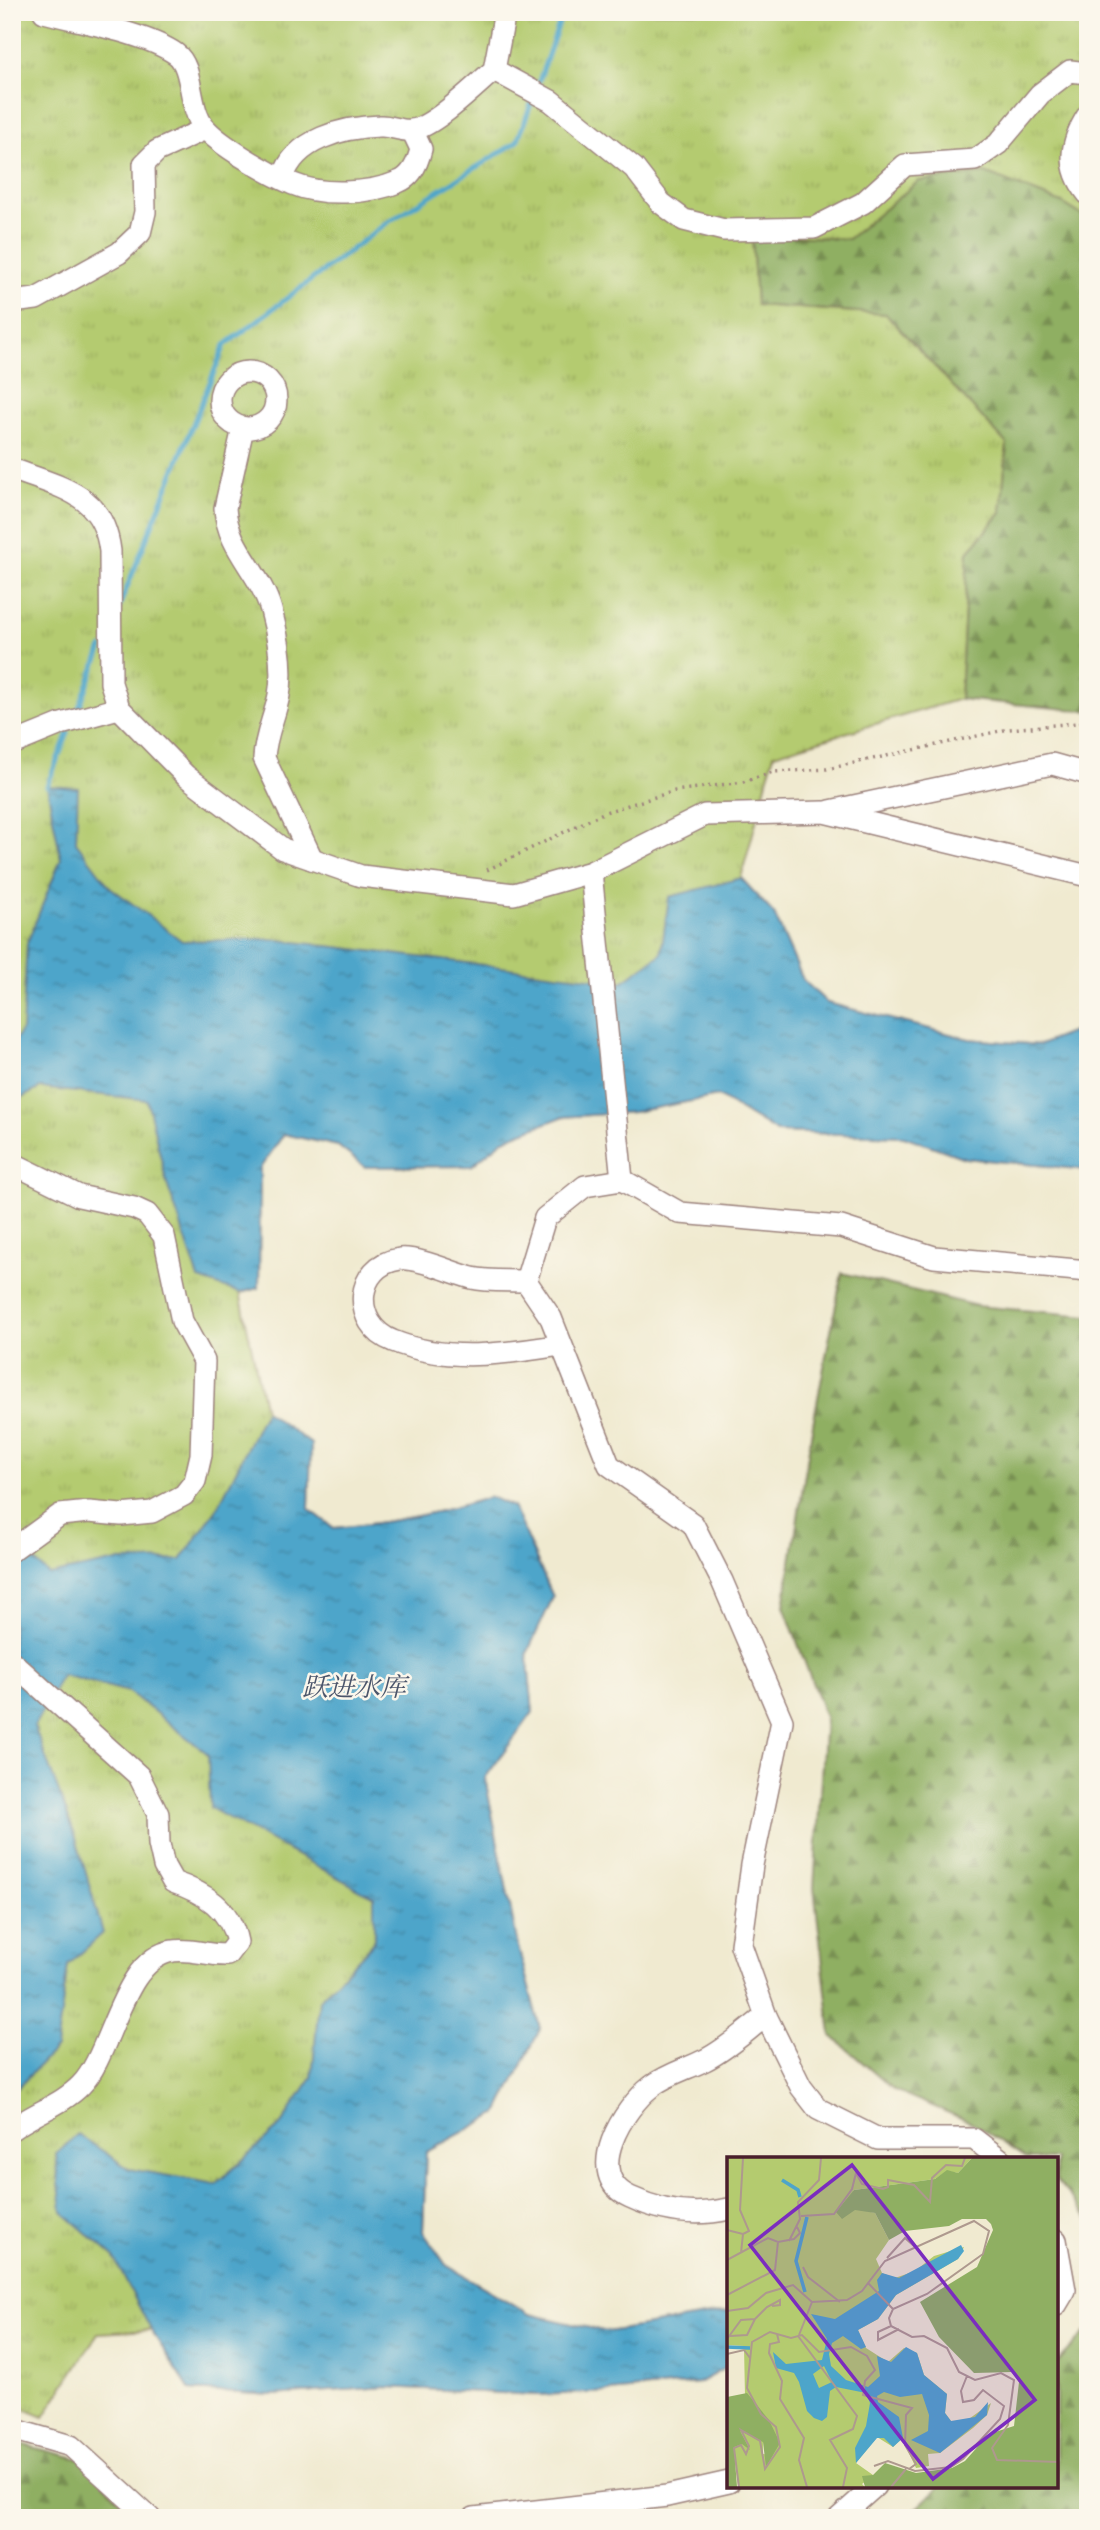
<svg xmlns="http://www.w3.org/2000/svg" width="1100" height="2530" font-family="'Libre Bodoni','Noto Serif SC',serif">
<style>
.grass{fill:url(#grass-tufts);stroke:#7f754d;stroke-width:2}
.forest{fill:url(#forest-firs);stroke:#6c6746;stroke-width:2}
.water{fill:url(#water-ripples);stroke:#4c627a;stroke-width:2}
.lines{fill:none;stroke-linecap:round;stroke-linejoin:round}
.stream{stroke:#4da5ca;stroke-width:5}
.minor-casing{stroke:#9d847e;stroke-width:24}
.path{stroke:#9d847e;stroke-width:3.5;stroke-dasharray:2 5;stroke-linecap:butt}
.minor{stroke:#fff;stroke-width:21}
.labels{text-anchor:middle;stroke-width:5;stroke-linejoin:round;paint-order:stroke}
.water-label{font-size:26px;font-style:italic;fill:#4b556b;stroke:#fbf7ec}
.inset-river{fill:none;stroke:#4da5ca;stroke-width:3.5}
.inset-road{fill:none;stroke:#ae998e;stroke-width:2}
.view{fill:#7b2cbf;fill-opacity:0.15;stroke:#7b2cbf;stroke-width:3.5}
.inset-edge{fill:none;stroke:#4a1f2b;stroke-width:3.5}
</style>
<defs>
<pattern id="grass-tufts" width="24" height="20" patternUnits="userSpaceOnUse" patternTransform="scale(1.75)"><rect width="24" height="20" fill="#b4cb6f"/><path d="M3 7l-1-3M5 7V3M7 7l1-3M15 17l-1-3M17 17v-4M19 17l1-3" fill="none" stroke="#9cae60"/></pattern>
<pattern id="forest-firs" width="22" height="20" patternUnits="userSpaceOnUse" patternTransform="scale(1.75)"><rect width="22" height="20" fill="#8faf62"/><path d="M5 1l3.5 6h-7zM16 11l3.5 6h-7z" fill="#778e51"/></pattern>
<pattern id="water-ripples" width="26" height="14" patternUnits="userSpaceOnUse" patternTransform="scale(1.75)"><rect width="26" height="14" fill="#4da5ca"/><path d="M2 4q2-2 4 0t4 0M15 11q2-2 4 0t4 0" fill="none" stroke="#4286a4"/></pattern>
</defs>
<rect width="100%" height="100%" fill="#fbf7ec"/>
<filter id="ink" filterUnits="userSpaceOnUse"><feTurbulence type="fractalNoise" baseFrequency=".0143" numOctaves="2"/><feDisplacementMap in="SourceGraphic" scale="14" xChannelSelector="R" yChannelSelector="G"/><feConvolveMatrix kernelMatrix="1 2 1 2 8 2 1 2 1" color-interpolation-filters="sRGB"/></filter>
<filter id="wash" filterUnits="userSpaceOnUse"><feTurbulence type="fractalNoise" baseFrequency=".00686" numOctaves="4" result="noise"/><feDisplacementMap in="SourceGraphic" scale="28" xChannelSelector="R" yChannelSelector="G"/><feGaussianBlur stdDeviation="1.57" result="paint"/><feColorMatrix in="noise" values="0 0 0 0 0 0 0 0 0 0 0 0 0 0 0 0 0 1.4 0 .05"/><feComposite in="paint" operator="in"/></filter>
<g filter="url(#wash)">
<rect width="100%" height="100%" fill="#f0ead0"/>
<path class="grass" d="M12,12h1076v207l-26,-16 -143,-22 -70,58 -97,-5 4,71 130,9 121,130 -6,69 -33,39 -8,147 -186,55 -33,124 33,36 29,66 24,23 142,36 71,6 48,-19v144l-123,-12 -61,-22 -127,-4 -59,-36 -85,16 -71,5 -56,21 -35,28 -106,1 -27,-21 -54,-12 -24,34 -1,120 -19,5 25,118 46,33 -2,65 25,19c54,-5 105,-14 156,-31l23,10 40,90 -26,56 6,59 -48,66 33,169 22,82 -42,84 -72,39 -3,80 23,33 83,49 78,18 122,-20v54l-31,17 -89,9 -72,3 -150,-8 -114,8 -83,-5 -39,-60 -53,3 -54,84 -32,-13z"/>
<g class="forest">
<polygon points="985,173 1062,203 1088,219 1088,711 960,699 968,552 1001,513 1007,444 886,314 756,305 752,234 848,239 919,181"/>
<polygon points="842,1273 977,1306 1088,1316 1088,2218 1056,2180 1056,2159 1027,2159 973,2123 894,2090 831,2035 814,1888 825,1717 784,1606 812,1429"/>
<polygon points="1088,2330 1088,2518 906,2518 940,2486 1056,2486 1056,2364"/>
<polygon points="12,2442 84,2460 136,2518 12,2518"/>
</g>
<g class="water">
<polygon points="47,786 78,788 76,842 110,887 182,941 271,939 622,982 661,954 669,897 741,878 774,914 803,980 827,1003 969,1039 1040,1045 1088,1026 1088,1170 965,1158 904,1136 777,1132 718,1096 633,1112 562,1117 506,1138 471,1166 365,1167 338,1146 284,1134 260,1168 259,1288 240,1293 199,1279 167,1184 147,1100 40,1088 12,1103 12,1044 22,1030 27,943 61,859"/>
<path d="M265,1411l46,33 -2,65 25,19c54,-5 105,-14 156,-31l23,10 40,90 -26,56 6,59 -48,66 33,169 22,82 -42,84 -72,39 -3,80 23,33 83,49 78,18 122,-20v54l-31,17 -89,9 -72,3 -150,-8 -114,8 -83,-5 -39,-60 -38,-74 -51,-44 -6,-58 22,-20 51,35 87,15 63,-57 33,-50 7,-77 55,-58v-45l-164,-89 -2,-54 -79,-62 -67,-17 -28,51 42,112 27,95 -35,32 -12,83 -44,46v-555l37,36 68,-14 64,-1 37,-53z"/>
</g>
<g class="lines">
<g class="stream">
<polyline points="539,81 563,12"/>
<polyline points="119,607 225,345 388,222 517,142 531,104"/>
<polyline points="78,710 102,648"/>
<polyline points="47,786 68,733"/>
</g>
</g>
</g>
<g filter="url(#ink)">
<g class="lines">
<defs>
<g id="minor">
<path d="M44,12c37,10 102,21 132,42 18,13 12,54 28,73 16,19 66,47 89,57 28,12 77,10 105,-2 14,-5 20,-20 23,-33l-9,-19"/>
<polyline points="494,70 551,101 634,168 661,203 684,220 724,230 814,228 863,203 905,165 975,160 998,144 1040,94 1070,71 1088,73"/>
<path d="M1088,115c-18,28 -22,52 0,79"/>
<path d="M283,178c11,-39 61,-51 97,-52 10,-1 22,6 32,4 23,-4 63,-44 82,-60l11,-58"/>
<polyline points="12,302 36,299 119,253 140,233 145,212 144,164 157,151 205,129"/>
<circle cx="248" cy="400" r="28"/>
<path d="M243,428l-18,80c2,40 36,65 46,102 7,26 13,59 8,85 -4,22 -14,40 -15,63l48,101"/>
<path d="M12,469c48,19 91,23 98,82l1,132 8,25 67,68 97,73 78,27 153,18 77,-22 114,-57 119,-3 264,64"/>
<polyline points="12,744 61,724 119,708"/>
<polyline points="830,811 1052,764 1088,774"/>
<polyline points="591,872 622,1180"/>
<polyline points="12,1163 79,1196 134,1208 147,1214 164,1236 182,1321 204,1361 201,1455 195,1481 184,1495 152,1512 121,1515 89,1512 60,1515 12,1550"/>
<path d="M526,1281c-17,-1 -37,1 -54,-3 -19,-5 -54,-21 -72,-19 -46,6 -49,66 -7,82 54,22 112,13 168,4"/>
<path d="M12,1662l127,114 19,38 1,30 5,22 9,16c32,11 57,26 64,60l-10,13c-18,1 -37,-7 -54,-4 -51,7 -61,103 -92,134 -17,18 -48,29 -69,44"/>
<polyline points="1000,2159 974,2139 878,2139 818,2109 801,2087 766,2016 741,1945 752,1865 782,1721 722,1581 693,1524 609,1465 551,1318 526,1281 545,1218 585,1186 622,1180 680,1213 841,1227 934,1257 1088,1271"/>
<path d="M729,2209c-35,8 -67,3 -99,-12 -49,-22 -6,-90 22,-111 16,-12 35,-17 53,-26 22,-11 42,-30 61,-44"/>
<polyline points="1056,2240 1065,2290 1056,2305"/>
<polyline points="12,2429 71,2446 150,2518"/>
<polyline points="474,2518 667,2496 729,2482"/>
<polyline points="839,2518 875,2486"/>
</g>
</defs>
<use href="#minor" class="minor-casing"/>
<polyline class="path" points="487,870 605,812 675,791 743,782 773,772 827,769 1009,729 1088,722"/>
<use href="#minor" class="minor"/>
</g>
</g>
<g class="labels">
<g class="water-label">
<text x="354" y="1696">跃进水库</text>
</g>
</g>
<g transform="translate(727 2157)">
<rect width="331" height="331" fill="#f0ead0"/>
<path d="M0,1h245l-14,15 -11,-2 -12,8 -81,11 -8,16 29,7 14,27 -13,19 6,14 13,5 20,-7 19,-15 30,-9 -6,12 -62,36 -18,24 -20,11 8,18 22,14 16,-14 13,5 7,22 23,19 -2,19 6,8h15l25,-18 -4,12 -14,13 -33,25 -12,1 1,12 -13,2 -14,-30 -9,9 -16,-10 -21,26 17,12 -11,9 3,3h-127l-5,-41 7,-17 23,12v13l10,1 -28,-58 -1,-51 -17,-1z" fill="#b4cb6f"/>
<path d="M245,1h86v329h-193l-3,-11 11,-1 12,-12 31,10 36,-5 13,-7 24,-27 25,-8 5,-44 -7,-10 -38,1 -35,-36 -19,-35 57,-35 16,-37 -2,-6 -5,-5h-24l-13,7 -44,5 -16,9 -14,-27 -20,-3 -13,9 -6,-7 18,-22 81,-11 12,-9 11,3zM20,236l22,27 11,23 -14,24 -3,-25 -23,-11 10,19 -8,-6 -8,3 3,40h-10v-90z" fill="#8faf62"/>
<path d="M234,88l3,6 -6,8 -62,36 -18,24 -20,11 8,17 -5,2 -18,-13 -11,7 -3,11 2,12 15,14 22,7 12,-11 -3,-20 14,6 15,-15 11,6 7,22 23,19 -2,19 6,8 24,-4 13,-15 -1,13 -47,38 -29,-13 17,-9 1,-16 -7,-21 -22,3 -16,-5 -7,4 1,6 21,15 4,21 -10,9 -9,-9h-7l-21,25 -1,-15 11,-22 4,-23 -4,-10 -30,-6 -6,4 -3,26 -5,4 -8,-3 -7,-7 -8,-29 -5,-9 -18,-5 -3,-16 13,12 36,-4 5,-21 -16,-25 24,5 44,-28 -2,-11 5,-7 17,5zM97,209l8,16 -13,6 -6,-14z" fill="#4da5ca" fill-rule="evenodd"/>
<path class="inset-river" d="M55,23l16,10 2,7M78,135l-9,-31 11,-44M0,190l23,1"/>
<path class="inset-road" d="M16,1l-3,52 9,21 -6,3M74,59l33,-2 18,-25 4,-16 6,11 21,5 5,-2v-7l26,5 16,17 2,-24 14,-13 16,1 3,-8M0,73l16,4 -2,19M62,84l11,-22 -2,-17 21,-22 2,-22M160,101l18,-20 10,9M0,103l41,-22 10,4 16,-3 6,-6 -3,-6M76,110l5,10 32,25M141,126l25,26M0,138l48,-25 3,-28M0,154l21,-3 18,-15 27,-8 19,17 35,-2 15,-9 23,-30 89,-40 15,10 -6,23 -56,40 -34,15 -4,9 2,8 21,11 12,-1 23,12 12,24 16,8 26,-7 13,7 -6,45 -16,23 5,12 61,2M164,169l-13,6v8l21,-11M50,177l2,8 -9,2 -1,9 13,28 -2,18 24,39 -5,22 8,27M72,178l13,-33M3,179l17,-1 8,-16M71,179l59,80 -4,13 -23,11 17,28 -4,19M0,182l14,-19 14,-1 12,-12 13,-7v5l-8,1M0,197l17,-4 6,8M147,309l14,-5 27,10 36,-4 12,-8 37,-40 4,-13 -21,-16 -9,10 -11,2 -2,-11 6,-15M12,330l-5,-39 7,-3 5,9 3,-8 -8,-16 19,11 5,28 15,-22 -4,-20 -15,-13 -14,-26 5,-46 18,-10 21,6 11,-3 17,17 32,-5 16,9 8,14 -10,11 -2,14 49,13 -6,7 -1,30 11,19 -7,5M164,330l15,-18"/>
<path class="view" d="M125,8l183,235 -102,79 -183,-234z"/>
<rect width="331" height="331" class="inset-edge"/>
</g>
<rect width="1100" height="2530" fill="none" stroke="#fbf7ec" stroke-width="42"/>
</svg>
